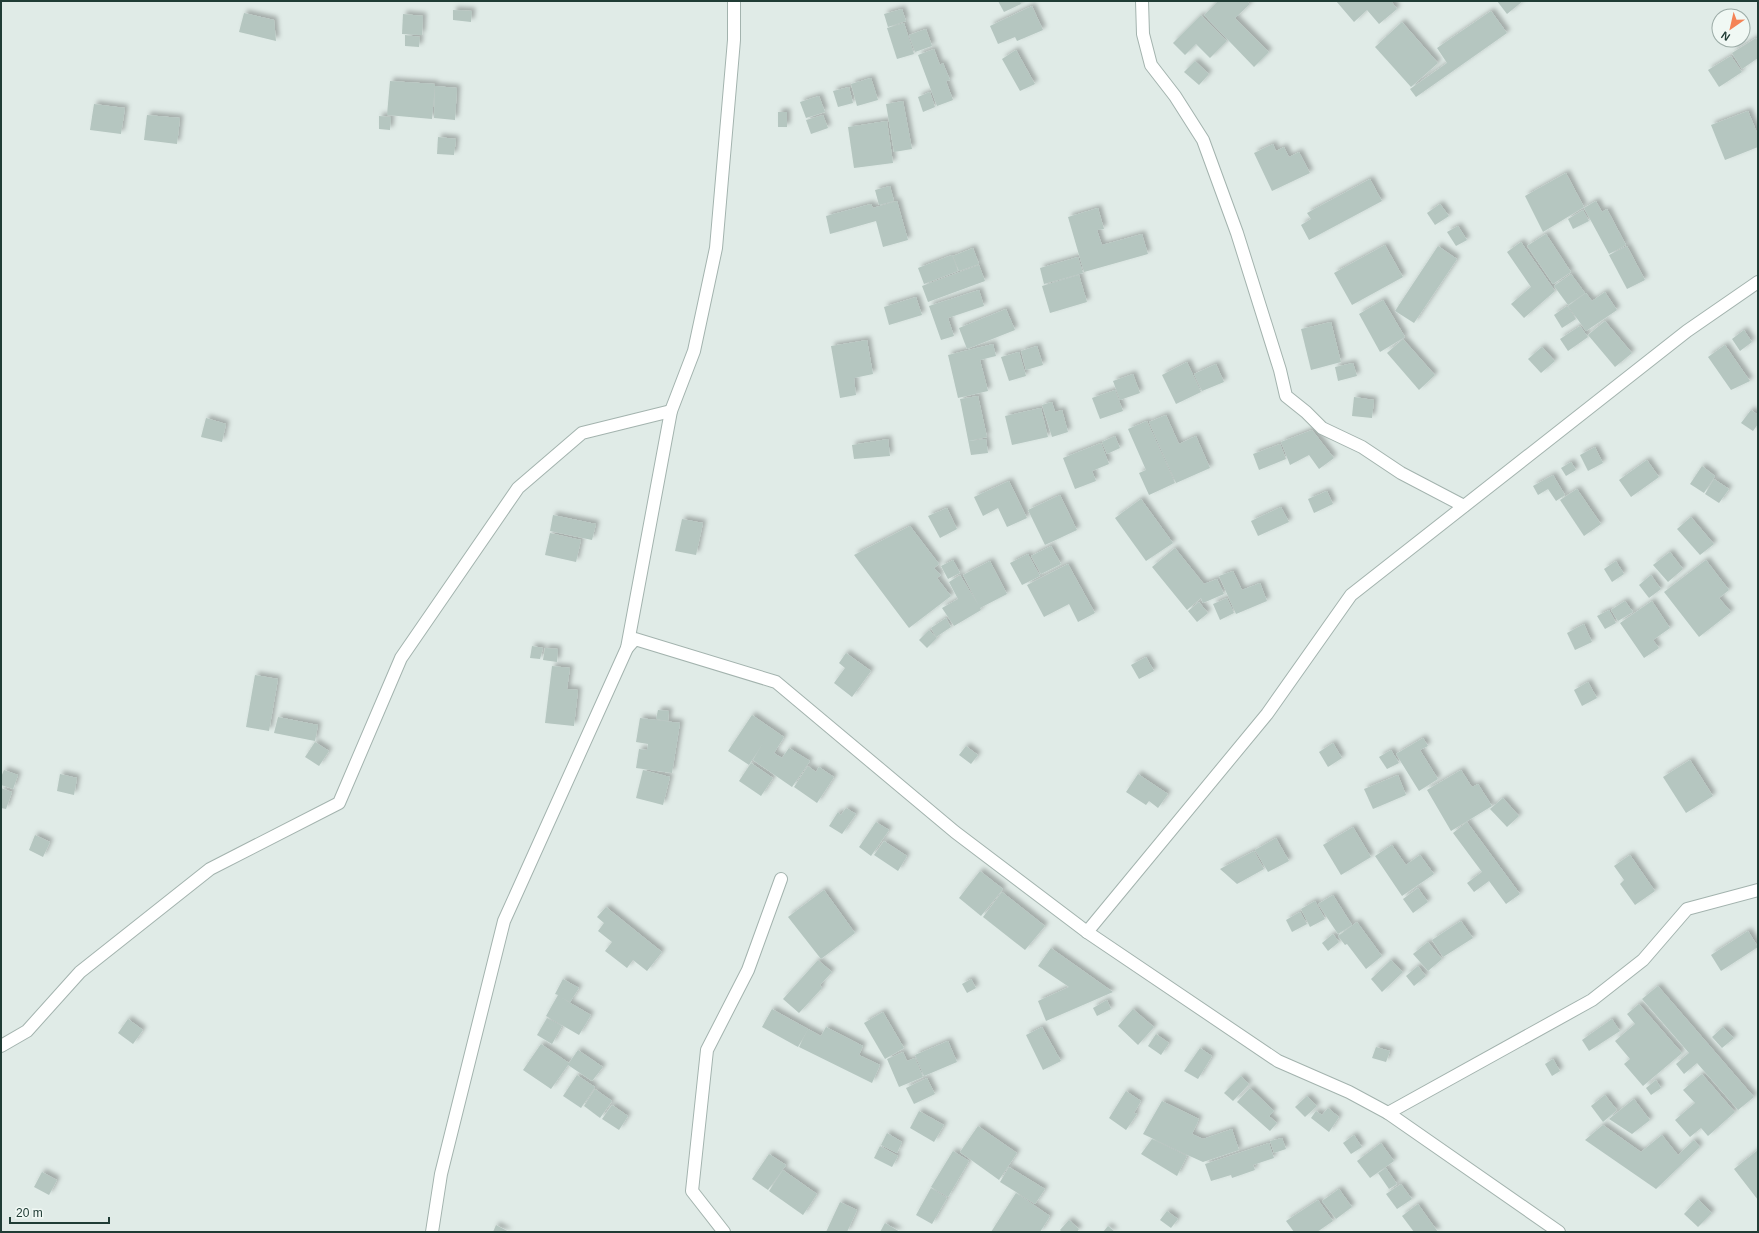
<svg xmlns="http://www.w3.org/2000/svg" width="1759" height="1233" font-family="Arial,sans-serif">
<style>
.building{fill:#b5c6c0;filter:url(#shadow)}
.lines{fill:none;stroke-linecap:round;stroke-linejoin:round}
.street-casing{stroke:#a3b3ae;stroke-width:14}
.street{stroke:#fff;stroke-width:12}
</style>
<defs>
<filter id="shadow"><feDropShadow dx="3.5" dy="-3.5" stdDeviation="2" flood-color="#0004"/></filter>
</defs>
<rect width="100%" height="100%" fill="#e0ebe7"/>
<g class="building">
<polygon points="998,1 1020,1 1021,4 1004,12"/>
<polygon points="1218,1 1247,1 1250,4 1235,18 1269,52 1254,67 1204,15"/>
<polygon points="1336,1 1391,1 1397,9 1379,24 1367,10 1354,22"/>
<polygon points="1497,1 1523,1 1507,14"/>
<polygon points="1032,6 1043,30 1017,41 1015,37 998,44 990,26"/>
<polygon points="902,9 906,21 888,27 884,14"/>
<polygon points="453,10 472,11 471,22 453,20"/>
<polygon points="1491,11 1507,33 1416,97 1410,89 1447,63 1437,48"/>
<polygon points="244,13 274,20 276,41 239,32"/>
<polygon points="403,14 423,16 422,35 402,34"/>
<polygon points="1201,15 1227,41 1210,58 1196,44 1185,55 1173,43"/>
<polygon points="1402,22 1438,63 1411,87 1375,47"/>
<polygon points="904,23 914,54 897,59 887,28"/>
<polygon points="926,29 932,46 915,52 909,35"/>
<polygon points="405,35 420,37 419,47 405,46"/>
<polygon points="1756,38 1758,42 1758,58 1742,69 1732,53"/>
<polygon points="934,49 940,65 943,63 950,80 946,81 953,100 937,106 918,55"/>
<polygon points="1016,50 1035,84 1020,91 1002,59"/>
<polygon points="1731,56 1742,72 1719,87 1708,70"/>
<polygon points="1195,61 1209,74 1199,85 1184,72"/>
<polygon points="871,78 878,100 857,106 851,84"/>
<polygon points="390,81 435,84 432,119 387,115"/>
<polygon points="435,86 457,88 455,120 434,118"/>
<polygon points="849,87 853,103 838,107 833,91"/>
<polygon points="930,92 935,107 923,112 918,97"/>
<polygon points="819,96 825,112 806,118 800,102"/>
<polygon points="903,101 912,149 894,152 886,104"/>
<polygon points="94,104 125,108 121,134 90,130"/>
<polygon points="1748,111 1758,135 1758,147 1725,160 1711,125"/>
<rect x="778" y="112" width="9" height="15"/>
<polygon points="147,115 180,118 177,144 144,140"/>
<polygon points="823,115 828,128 811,134 806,120"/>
<polygon points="379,116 391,117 390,130 379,129"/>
<polygon points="887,121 893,163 854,168 848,127"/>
<polygon points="438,137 456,139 454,155 437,154"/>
<polygon points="1273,144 1276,151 1284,147 1289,157 1299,152 1310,173 1272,191 1254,153"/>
<polygon points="1566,173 1584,207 1543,232 1525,196"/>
<polygon points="1370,179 1382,201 1309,240 1301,225 1311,219 1307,213"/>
<polygon points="890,186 894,201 879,205 875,190"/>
<polygon points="897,201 908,240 883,247 876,221 830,234 826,216 871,204 873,208"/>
<polygon points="1596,201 1602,212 1607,209 1626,245 1609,254 1584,208"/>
<polygon points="1440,204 1449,216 1435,225 1427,213"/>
<polygon points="1098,208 1104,229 1097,230 1102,245 1142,234 1148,254 1084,272 1068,217"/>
<polygon points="1583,210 1589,221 1573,229 1568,219"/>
<polygon points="1458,226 1467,240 1456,246 1447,232"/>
<polygon points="1546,234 1571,272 1553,284 1527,246"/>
<polygon points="1521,242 1555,291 1524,318 1511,304 1531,287 1507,252"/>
<polygon points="1385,245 1403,277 1352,305 1334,273"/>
<polygon points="1438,246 1457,259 1414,323 1395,311"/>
<polygon points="1627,246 1645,280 1627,289 1609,255"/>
<polygon points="973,248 979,264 959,271 953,256"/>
<polygon points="952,255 958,271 924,284 918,268"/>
<polygon points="1078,257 1083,273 1044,284 1040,268"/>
<polygon points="979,265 985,281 928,302 922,286"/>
<polygon points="1571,274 1585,293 1568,305 1554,286"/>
<polygon points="1079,275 1087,302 1050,313 1042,286"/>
<polygon points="979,290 984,306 948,318 954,336 941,340 929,306"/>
<polygon points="1605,292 1617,310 1586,331 1568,306 1586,293 1592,301"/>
<polygon points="916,297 922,315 889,325 884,307"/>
<polygon points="1383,300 1405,337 1380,352 1359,314"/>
<polygon points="1567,306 1576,319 1562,328 1554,315"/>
<polygon points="1006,309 1015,330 967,349 959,328"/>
<polygon points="1605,321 1632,353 1615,367 1588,335"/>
<polygon points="1331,322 1341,362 1311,370 1301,329"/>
<polygon points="1580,326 1588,337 1568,351 1560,339"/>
<polygon points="1744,330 1752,342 1740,351 1732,339"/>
<polygon points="1403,339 1435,375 1419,390 1387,353"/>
<polygon points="867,340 873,374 854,378 856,395 840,398 831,346"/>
<polygon points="993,344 996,356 980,360 988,391 958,398 948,355"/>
<polygon points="1725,345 1750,381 1731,390 1708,357"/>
<polygon points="1037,346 1043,365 1026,370 1021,351"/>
<polygon points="1542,347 1555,361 1541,373 1528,359"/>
<polygon points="1019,352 1026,376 1009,381 1001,357"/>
<polygon points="1187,362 1201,392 1176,404 1162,375"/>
<polygon points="1353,363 1357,376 1338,381 1335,367"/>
<polygon points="1216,364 1224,382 1202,391 1194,374"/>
<polygon points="1133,374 1140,393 1120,400 1113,381"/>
<polygon points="1115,390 1123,411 1100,419 1092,398"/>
<polygon points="978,396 987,437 969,441 986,439 988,453 971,455 960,399"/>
<polygon points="1354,397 1374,400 1372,418 1352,416"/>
<polygon points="1052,402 1055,412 1062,410 1068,432 1052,437 1042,405"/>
<polygon points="1041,408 1048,437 1012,445 1005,416"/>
<polygon points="1751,410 1758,415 1758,424 1753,431 1741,423"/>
<polygon points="1166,415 1179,444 1196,436 1210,468 1176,483 1149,422"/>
<polygon points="206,418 226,424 222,442 201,437"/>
<polygon points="1147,421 1175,483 1149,495 1139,473 1146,470 1128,429"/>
<polygon points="1312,430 1334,458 1319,469 1309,455 1290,465 1281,442"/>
<polygon points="1115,436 1120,448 1107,454 1102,442"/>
<polygon points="888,439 890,456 854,459 852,445"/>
<polygon points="1101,443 1109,464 1092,471 1096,481 1075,489 1063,458"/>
<polygon points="1280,444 1286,459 1259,470 1253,454"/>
<polygon points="1595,447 1603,463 1588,471 1580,455"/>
<polygon points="1647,460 1659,477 1631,497 1619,480"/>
<polygon points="1571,462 1576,470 1566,476 1561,468"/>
<polygon points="1702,466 1715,476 1704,493 1690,484"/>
<polygon points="1553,475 1565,495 1556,501 1548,489 1538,495 1533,486"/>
<polygon points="1714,479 1729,489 1719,503 1705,494"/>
<polygon points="1009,481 1027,518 1007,527 998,508 983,516 974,497"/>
<polygon points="1577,489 1601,524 1584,536 1560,500"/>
<polygon points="1327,491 1333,504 1314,513 1308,499"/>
<polygon points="1060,495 1077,530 1045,545 1028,510"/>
<polygon points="1141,499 1173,543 1146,561 1115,518"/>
<polygon points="1281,507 1289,522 1258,536 1251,521"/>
<polygon points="947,508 957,529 940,538 928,516"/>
<polygon points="553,515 596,524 592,540 550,531"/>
<polygon points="1691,517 1714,544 1700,555 1677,529"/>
<polygon points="682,519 703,523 696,555 675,551"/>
<polygon points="910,526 939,564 934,568 941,575 937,578 951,596 909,628 854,555"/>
<polygon points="550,533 581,540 576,562 545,555"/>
<polygon points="1051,546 1061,564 1041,574 1031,556"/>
<polygon points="1175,548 1204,584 1217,579 1224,594 1203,603 1201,598 1187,610 1152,567"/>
<polygon points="1670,552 1683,569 1668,582 1653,565"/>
<polygon points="1028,554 1040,576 1022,585 1010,563"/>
<polygon points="953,560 960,573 948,579 941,566"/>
<polygon points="1706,560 1729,590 1719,598 1731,612 1699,637 1664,592"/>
<polygon points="990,561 1007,594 980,608 981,610 954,626 942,608 958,599 949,582 960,575 979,606 963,575"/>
<polygon points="1616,561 1624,574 1612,582 1604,569"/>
<polygon points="1068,564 1095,613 1078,622 1069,604 1044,617 1027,585"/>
<polygon points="1233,571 1242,590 1260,583 1267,601 1236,614 1219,576"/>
<polygon points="1651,575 1661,589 1649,598 1639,585"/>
<polygon points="1227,598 1234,613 1220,620 1213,604"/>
<polygon points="1625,601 1633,612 1618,621 1611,610"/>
<polygon points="1652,601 1670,628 1653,640 1659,648 1644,658 1620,623"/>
<polygon points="1199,602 1208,613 1197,622 1188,611"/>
<polygon points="1609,610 1616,623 1605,629 1597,616"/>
<polygon points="946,618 951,627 936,637 931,628"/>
<polygon points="1584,624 1592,642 1575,650 1567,633"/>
<polygon points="929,630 937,638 927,648 919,640"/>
<polygon points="532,646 543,648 540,659 530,658"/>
<polygon points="545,648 558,649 557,662 543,660"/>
<polygon points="846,653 871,671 852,697 834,683 845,668 839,663"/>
<polygon points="1146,657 1154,671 1139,679 1131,665"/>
<polygon points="552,666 570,668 567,689 578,690 574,726 545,723"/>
<polygon points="255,675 278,679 269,731 246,727"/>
<polygon points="1588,682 1597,698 1582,706 1574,690"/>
<polygon points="658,710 669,711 668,721 656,719"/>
<polygon points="752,715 784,737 774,753 782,758 789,748 810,761 792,787 753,760 763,743 749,765 728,751"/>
<polygon points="278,717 318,725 315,741 274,733"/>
<polygon points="640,718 680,723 672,773 636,768 639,749 647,750 648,744 636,742"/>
<polygon points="1423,738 1428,746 1420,750 1438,779 1419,791 1396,754"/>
<polygon points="315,742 329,751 319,766 305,757"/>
<polygon points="1333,743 1342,758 1328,767 1319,752"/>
<polygon points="966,746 978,755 971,764 959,755"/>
<polygon points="1391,750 1399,763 1387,769 1379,757"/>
<polygon points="1690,760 1713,796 1686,813 1663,777"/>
<polygon points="751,763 773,778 761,796 739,781"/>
<polygon points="808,766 816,772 819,767 834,777 817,803 794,787"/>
<polygon points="4,770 18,775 13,789 1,785 1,777"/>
<polygon points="643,770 670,777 663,805 636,798"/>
<polygon points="1461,770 1472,787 1478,784 1492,806 1451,831 1427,790"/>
<polygon points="60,774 77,778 74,795 57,791"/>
<polygon points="1138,774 1168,794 1158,808 1149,801 1146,805 1126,792"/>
<polygon points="1398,775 1406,795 1373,809 1364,789"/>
<polygon points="1,788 12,792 6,809 1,808"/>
<polygon points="1503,798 1519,816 1507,827 1490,809"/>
<polygon points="846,808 856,814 842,834 829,826 838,812 841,815"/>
<polygon points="876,822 889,830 871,856 859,847"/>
<polygon points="1467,822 1520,894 1506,904 1489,881 1474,892 1467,883 1482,872 1453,833"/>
<polygon points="1353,827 1371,857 1341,875 1323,845"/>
<polygon points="35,835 50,842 43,857 29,850"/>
<polygon points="1276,838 1289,861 1268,872 1255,850"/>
<polygon points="884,841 907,856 898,871 874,855"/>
<polygon points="1392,845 1406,865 1420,855 1434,874 1402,896 1375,856"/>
<polygon points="1254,851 1264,869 1237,884 1220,869"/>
<polygon points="1630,855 1655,891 1635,905 1620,884 1624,880 1614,866"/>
<polygon points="980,871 1003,889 981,916 959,898"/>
<polygon points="1418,888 1428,902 1413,913 1403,899"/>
<polygon points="824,890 855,933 821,959 788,917"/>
<polygon points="1002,892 1045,926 1025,950 983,917"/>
<polygon points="1333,895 1352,925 1338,934 1318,904"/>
<polygon points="1315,901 1325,919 1310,927 1301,909"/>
<polygon points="606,907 662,952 647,971 633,960 627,968 605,951 612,942 598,931 604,923 597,917"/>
<polygon points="1300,912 1307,924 1292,932 1286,920"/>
<polygon points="1461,921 1473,938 1443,957 1432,940"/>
<polygon points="1357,922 1382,956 1366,969 1347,944 1345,945 1338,936"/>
<polygon points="1748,931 1758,947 1721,971 1711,955"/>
<polygon points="1333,934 1339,942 1328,951 1322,943"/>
<polygon points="1428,942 1442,959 1428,971 1413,954"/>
<polygon points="1051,948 1113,992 1046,1021 1038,1001 1069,987 1038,966"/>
<polygon points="818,960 832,972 820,985 822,988 799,1013 783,999"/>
<polygon points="1391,960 1403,972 1382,992 1371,979"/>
<polygon points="1418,966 1426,976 1414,986 1406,976"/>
<polygon points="563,979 579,988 570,1002 560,997 591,1015 579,1035 546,1016 558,995 555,994"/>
<polygon points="971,979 976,988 967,993 962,984"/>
<polygon points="1658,986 1754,1097 1738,1110 1697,1063 1684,1074 1676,1064 1689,1053 1642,999"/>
<polygon points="1107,1000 1111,1009 1097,1016 1093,1008"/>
<polygon points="1639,1004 1682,1053 1643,1086 1624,1064 1630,1059 1615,1041 1635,1024 1627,1014"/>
<polygon points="772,1009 808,1029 798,1047 762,1027"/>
<polygon points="1133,1009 1154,1027 1138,1045 1118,1026"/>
<polygon points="883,1012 904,1048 885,1059 864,1023"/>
<polygon points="547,1018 562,1026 552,1044 537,1035"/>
<polygon points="128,1019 143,1030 133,1044 118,1033"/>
<polygon points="1612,1019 1620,1031 1589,1051 1582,1040"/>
<polygon points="826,1027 863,1046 859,1055 880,1065 872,1083 799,1047 808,1029 821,1036"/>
<polygon points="1042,1027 1061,1061 1043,1070 1026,1035"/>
<polygon points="1723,1027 1734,1038 1722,1048 1712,1037"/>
<polygon points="1156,1034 1169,1043 1161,1055 1148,1046"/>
<polygon points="948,1041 957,1062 924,1076 915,1055"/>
<polygon points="541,1044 569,1063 578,1050 603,1067 592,1081 568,1065 551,1089 523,1070"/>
<polygon points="1376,1047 1390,1051 1386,1062 1372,1058"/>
<polygon points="1200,1048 1212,1056 1198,1079 1184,1071"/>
<polygon points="903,1052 907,1061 915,1058 923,1077 899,1087 887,1059"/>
<polygon points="1553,1059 1560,1071 1552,1076 1545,1064"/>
<polygon points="1702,1074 1735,1112 1708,1136 1701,1128 1690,1137 1675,1120 1695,1103 1683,1090"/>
<polygon points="577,1075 595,1087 581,1108 563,1096"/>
<polygon points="1241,1076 1249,1084 1233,1101 1224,1093"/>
<polygon points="927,1078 935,1094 914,1104 906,1088"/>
<polygon points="1656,1080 1661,1088 1651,1095 1646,1088"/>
<polygon points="1250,1088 1274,1111 1269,1116 1277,1123 1270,1131 1237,1102"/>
<polygon points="595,1089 612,1101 600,1118 584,1106"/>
<polygon points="1126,1091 1141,1101 1134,1113 1137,1114 1126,1130 1109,1118"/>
<polygon points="1605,1095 1617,1110 1603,1122 1591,1106"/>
<polygon points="1307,1096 1317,1106 1305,1117 1295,1107"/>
<polygon points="1634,1099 1650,1120 1632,1134 1609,1119"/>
<polygon points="1162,1101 1199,1119 1192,1134 1203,1139 1232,1129 1239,1150 1203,1162 1183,1153 1185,1148 1183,1153 1143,1134"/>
<polygon points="612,1105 628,1116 619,1130 602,1119"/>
<polygon points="1328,1108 1339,1117 1329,1132 1311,1118 1316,1111 1322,1115"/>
<polygon points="919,1111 944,1125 934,1142 910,1128"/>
<polygon points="1603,1125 1641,1152 1662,1135 1678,1155 1694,1140 1700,1147 1656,1189 1585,1140"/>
<polygon points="978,1126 1017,1153 999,1180 960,1152"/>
<polygon points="887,1133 902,1142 897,1153 881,1145"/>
<polygon points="1354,1135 1362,1147 1351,1154 1343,1143"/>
<polygon points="1282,1138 1286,1149 1274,1153 1270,1141"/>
<polygon points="1152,1139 1187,1156 1177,1176 1141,1154"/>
<polygon points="1269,1143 1274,1158 1253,1165 1255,1170 1232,1178 1231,1175 1211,1181 1205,1164"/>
<polygon points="1381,1143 1394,1161 1370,1178 1357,1161"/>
<polygon points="880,1146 898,1156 892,1167 874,1158"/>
<polygon points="1758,1150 1757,1180 1758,1200 1734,1169"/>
<polygon points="953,1151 969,1161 948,1197 931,1187"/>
<polygon points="769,1154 786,1165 768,1190 752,1179"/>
<polygon points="1009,1167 1045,1189 1035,1204 1000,1182"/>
<polygon points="1386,1168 1397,1184 1389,1189 1378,1173"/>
<polygon points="783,1170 817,1194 803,1215 769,1191"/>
<polygon points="42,1172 57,1180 49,1195 34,1187"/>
<polygon points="1401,1184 1412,1199 1397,1209 1386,1194"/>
<polygon points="931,1188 947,1198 932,1224 916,1215"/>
<polygon points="1339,1189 1352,1207 1336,1219 1322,1201"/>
<polygon points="1016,1193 1050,1216 1040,1232 991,1232"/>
<polygon points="1698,1199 1712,1213 1698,1227 1684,1214"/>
<polygon points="1318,1200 1333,1221 1317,1232 1294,1232 1286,1221"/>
<polygon points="840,1202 857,1210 847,1232 826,1232"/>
<polygon points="1418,1204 1438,1232 1414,1232 1402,1216"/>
<polygon points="1167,1211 1178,1219 1171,1228 1160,1220"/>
<polygon points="1069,1220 1079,1229 1077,1232 1062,1232 1060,1230"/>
<polygon points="885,1223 900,1232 880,1232"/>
<polygon points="496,1225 509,1232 493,1232"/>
<polygon points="1108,1226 1115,1232 1103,1232"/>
</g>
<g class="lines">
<defs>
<g id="street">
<polyline points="1142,1 1143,34 1151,65 1175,96 1203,140 1237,233 1280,370 1286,396 1306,412 1322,428 1362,447 1401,473 1464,506"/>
<polyline points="627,648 635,639 776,682 955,832 1087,932 1278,1061 1349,1092 1388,1113 1559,1232"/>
<polyline points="1087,932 1267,714 1351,595 1687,331 1758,282"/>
<polyline points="1,1046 27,1031 80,972 210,869 339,803 401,658 518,488 582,433 671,411"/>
<polyline points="1388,1113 1592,1000 1643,960 1687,909 1758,890"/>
<polyline points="432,1232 441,1174 504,921 627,648 671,411 694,351 716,248 734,40 734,1"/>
<polyline points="724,1232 692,1191 707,1050 748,970 781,879"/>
</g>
</defs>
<use href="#street" class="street-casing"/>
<use href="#street" class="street"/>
</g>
<rect width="1759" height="1233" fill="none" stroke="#203c35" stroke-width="4"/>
<g transform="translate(1731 28) rotate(214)"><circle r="19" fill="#f0f8f4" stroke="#9dada8"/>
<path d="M0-3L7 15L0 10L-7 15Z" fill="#f48356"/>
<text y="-6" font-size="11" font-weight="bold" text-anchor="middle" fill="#203c35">N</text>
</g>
<path d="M10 1217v6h99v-6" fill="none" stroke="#203c35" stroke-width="2"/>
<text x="16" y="1217" font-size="12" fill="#203c35" stroke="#f0f8f4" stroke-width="3" paint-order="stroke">20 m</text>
</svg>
